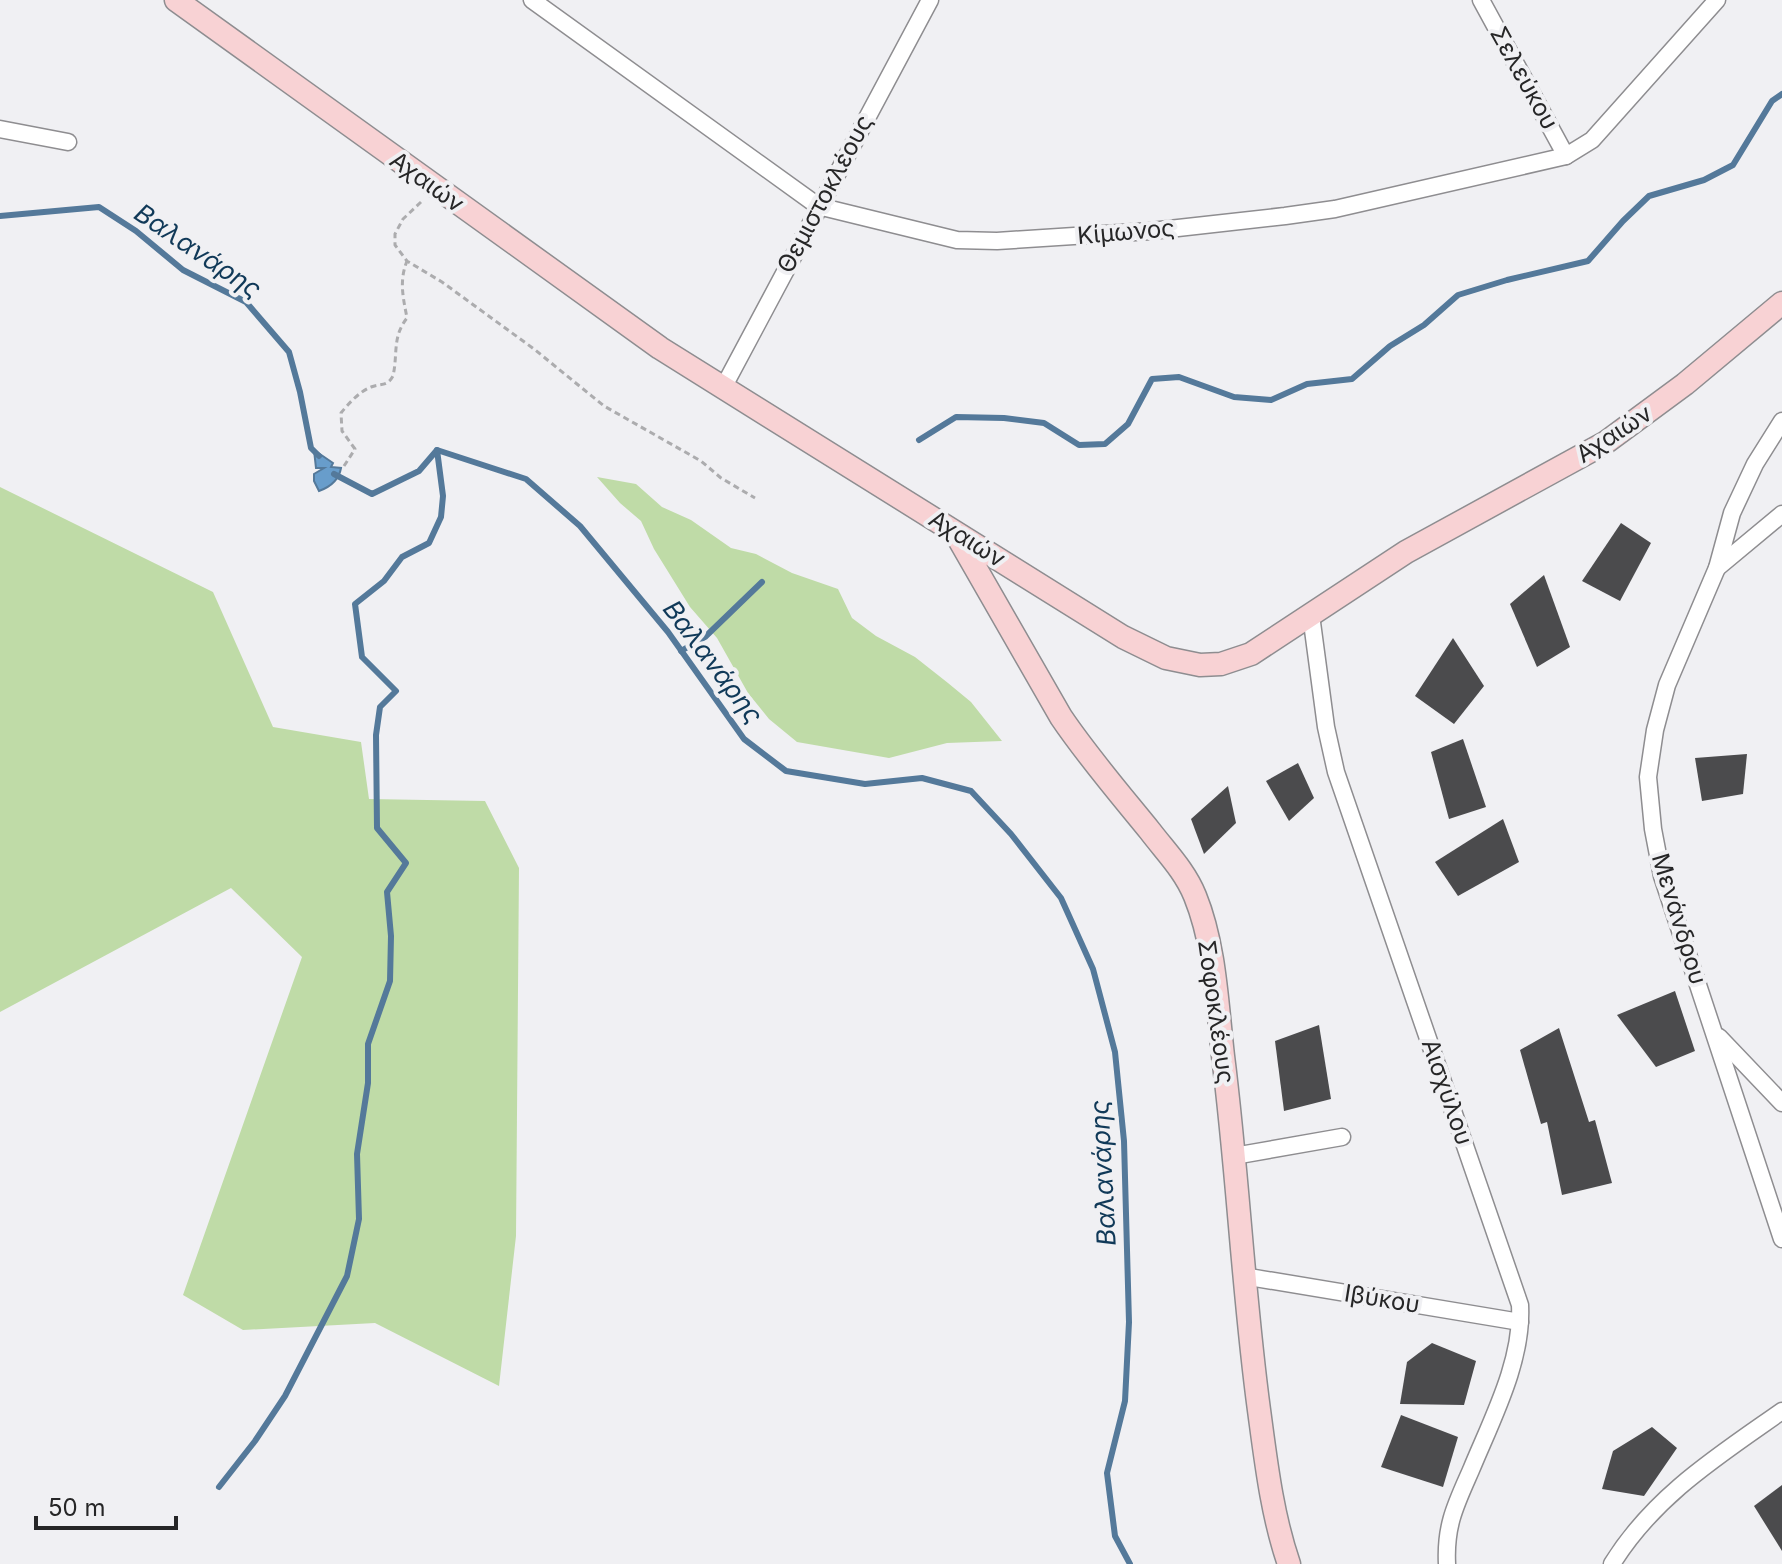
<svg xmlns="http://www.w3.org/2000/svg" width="1782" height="1564" font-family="Inter,sans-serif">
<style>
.green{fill:#bfdba7}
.water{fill:#689dcb;stroke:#54799a;stroke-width:2}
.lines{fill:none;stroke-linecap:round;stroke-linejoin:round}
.stream{stroke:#54799a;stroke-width:6}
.building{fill:#4b4b4d}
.street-casing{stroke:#8e8d90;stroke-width:19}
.secondary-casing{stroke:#8e8d90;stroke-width:25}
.path{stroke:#acacae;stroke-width:3;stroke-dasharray:6 4;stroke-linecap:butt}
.street{stroke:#fff;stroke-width:16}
.secondary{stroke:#f8d2d4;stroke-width:22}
.labels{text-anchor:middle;stroke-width:8;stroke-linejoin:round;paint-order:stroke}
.street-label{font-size:24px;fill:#262627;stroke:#f0f0f3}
.water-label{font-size:26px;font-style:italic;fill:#103958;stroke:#f0f0f3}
</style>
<rect width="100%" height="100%" fill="#f0f0f3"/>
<g class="green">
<polygon points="597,477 636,484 662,507 691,520 731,548 756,554 792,573 838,589 852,618 876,636 915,657 948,683 971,702 1002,741 947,743 889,758 797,742 769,719 748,693 717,638 690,607 654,549 641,521 620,503"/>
<polygon points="0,487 213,592 273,727 361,742 369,799 485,801 519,868 516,1236 499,1386 375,1323 243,1330 183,1295 302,957 231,888 0,1012"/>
</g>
<path class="water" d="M314,450l19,13 -2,4 10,1c-2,12 -11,19 -22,23l-5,-10v-7l10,-6h-8z"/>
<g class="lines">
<g class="stream">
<polyline points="0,216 99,207 136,231 183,270 246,302 289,352 300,392 311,448 319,456"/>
<polyline points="919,440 956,417 1004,418 1044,423 1079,445 1105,444 1128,424 1152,379 1179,377 1234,397 1271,400 1307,384 1352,379 1390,346 1424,325 1458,295 1507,280 1588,261 1623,221 1649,196 1704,180 1733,165 1772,101 1782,94"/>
<polyline points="334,474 372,494 419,471 437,450 526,479 580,526 668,632 744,739 786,771 865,784 922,778 971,791 1011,834 1061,898 1093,969 1115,1052 1124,1141 1129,1322 1125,1401 1107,1473 1115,1536 1130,1564"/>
<polyline points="681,651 705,637 762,582"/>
<polyline points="219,1487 255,1441 285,1396 347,1276 359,1219 357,1154 368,1083 368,1044 390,981 391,936 387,892 406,863 377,828 376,735 380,707 396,691 362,657 355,604 384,581 402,557 429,543 441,517 443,496 437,450"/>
</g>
</g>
<g class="building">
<polygon points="1621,523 1651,543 1620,601 1582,581"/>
<polygon points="1544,575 1570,647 1537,667 1510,604"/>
<polygon points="1453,638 1484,686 1454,724 1415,696"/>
<polygon points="1463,739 1486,807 1449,819 1431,752"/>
<polygon points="1747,754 1743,794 1702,801 1695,758"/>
<polygon points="1298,763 1314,798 1289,821 1266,781"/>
<polygon points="1228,786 1236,823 1204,854 1191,819"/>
<polygon points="1503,819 1519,862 1458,896 1435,862"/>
<polygon points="1675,991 1695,1051 1656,1067 1617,1015"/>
<polygon points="1319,1025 1331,1099 1284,1111 1275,1041"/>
<polygon points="1559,1028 1589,1122 1595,1120 1612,1183 1562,1195 1547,1122 1541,1124 1520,1050"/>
<polygon points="1432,1343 1476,1361 1464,1405 1400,1404 1407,1362"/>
<polygon points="1401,1415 1458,1437 1443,1487 1381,1467"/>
<polygon points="1652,1427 1677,1448 1644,1496 1602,1489 1613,1451"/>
<polygon points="1782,1485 1782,1551 1754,1506"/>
</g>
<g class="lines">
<defs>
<g id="street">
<polyline points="532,0 818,206 957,240 997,241 1151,231 1285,216 1335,209 1566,156 1592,140 1717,0"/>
<polyline points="1481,0 1566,156"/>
<polyline points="0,129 68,142"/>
<polyline points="723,388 930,0"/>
<polyline points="1782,421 1755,464 1732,513 1717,568 1667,685 1655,730 1648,777 1653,829 1662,876 1782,1239"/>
<polyline points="1717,568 1782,514"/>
<path d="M1311,615l15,112 10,45 184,533c3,56 -28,114 -49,165 -15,34 -26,55 -24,94"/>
<polyline points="1719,1037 1782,1103"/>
<polyline points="1234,1156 1342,1137"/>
<polyline points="1243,1276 1520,1322"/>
<path d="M1612,1564c42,-68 106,-108 170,-153"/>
</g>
<g id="secondary">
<polyline points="176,0 660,348 1123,637 1166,658 1200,665 1221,664 1251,654 1406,552 1605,443 1685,384 1782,303"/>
<path d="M956,534l105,183c27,40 59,77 89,114 16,21 35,40 45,65 20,49 22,107 28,160 15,118 20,236 36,354 7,52 13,105 30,154"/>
</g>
</defs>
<use href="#street" class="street-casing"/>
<use href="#secondary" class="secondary-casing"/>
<g class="path">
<polyline points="421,202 403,219 395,234 395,245 407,261 442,282 534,349 604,406 701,461 721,478 755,498"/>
<path d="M344,466l11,-17 -13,-18 -1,-18c7,-9 19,-22 30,-26 10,-4 16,0 22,-11 5,-22 -1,-39 14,-58 -4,-21 -8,-37 0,-57"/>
</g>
<use href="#street" class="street"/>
<use href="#secondary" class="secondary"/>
</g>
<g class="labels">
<g class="street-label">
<text transform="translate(1524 78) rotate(61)" y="8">Σελεύκου</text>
<text transform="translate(427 182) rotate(36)" y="8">Αχαιών</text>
<text transform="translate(825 194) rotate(-62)" y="8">Θεμιστοκλέους</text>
<text transform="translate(1126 232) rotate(-5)" y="8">Κίμωνος</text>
<text transform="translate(1614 434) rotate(-33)" y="8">Αχαιών</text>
<text transform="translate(967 539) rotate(32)" y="8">Αχαιών</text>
<text transform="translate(1679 919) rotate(73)" y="8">Μενάνδρου</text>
<text transform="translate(1216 1012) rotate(82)" y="8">Σοφοκλέους</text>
<text transform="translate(1447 1092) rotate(71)" y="8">Αισχύλου</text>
<text transform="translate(1382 1299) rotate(9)" y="8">Ιβύκου</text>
</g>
<g class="water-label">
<text transform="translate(198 251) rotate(34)" y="9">Βαλανάρης</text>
<text transform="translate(713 662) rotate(53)" y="9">Βαλανάρης</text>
<text transform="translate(1103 1173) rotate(-93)" y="9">Βαλανάρης</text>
</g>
</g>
<path d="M36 1516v12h140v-12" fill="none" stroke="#262627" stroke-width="4"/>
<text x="48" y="1516" font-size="24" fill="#262627" stroke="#f0f0f3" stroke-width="6" paint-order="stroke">50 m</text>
</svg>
